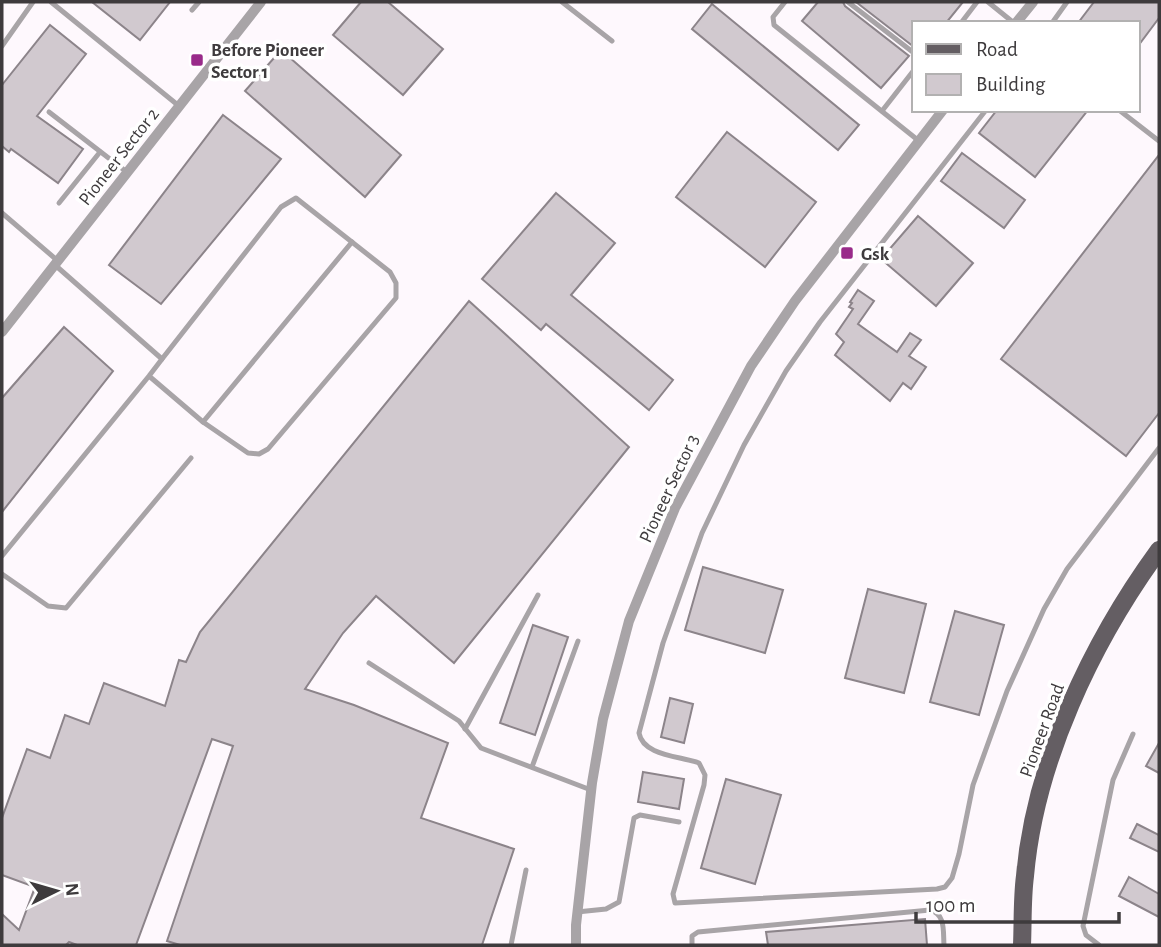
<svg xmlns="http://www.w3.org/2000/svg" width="1161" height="947" font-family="'Alegreya Sans',sans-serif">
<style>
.building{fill:#d1c9cf;stroke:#8c848a;stroke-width:2}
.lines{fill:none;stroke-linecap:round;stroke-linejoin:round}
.service{stroke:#a8a4a7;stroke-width:5}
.minor{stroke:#a8a4a7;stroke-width:10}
.primary{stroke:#645e63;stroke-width:18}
.poi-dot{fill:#992b8a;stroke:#fff;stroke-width:2.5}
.labels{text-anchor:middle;stroke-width:7;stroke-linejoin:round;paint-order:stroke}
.poi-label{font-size:19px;font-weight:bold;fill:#3e3b3d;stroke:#fff;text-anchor:start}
.street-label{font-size:19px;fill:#3e3b3d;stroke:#fff}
</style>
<rect width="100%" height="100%" fill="#fef8fd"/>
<g class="building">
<polygon points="92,2 170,2 140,40"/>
<polygon points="361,2 388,2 443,49 403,95 333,35"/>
<polygon points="818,2 843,2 845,6 909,56 881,88 802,21"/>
<polygon points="856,2 963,2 946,23 914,23 914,47"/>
<polygon points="1094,2 1159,2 1159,18 1138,46 1138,23 1078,23"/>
<polygon points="712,4 859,125 838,150 692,29"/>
<polygon points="50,25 86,54 37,116 83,149 58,183 11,149 9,152 2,146 2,85"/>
<polygon points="281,50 401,155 365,197 245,91"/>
<polygon points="997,110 1088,110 1035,177 979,133"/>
<polygon points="223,115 281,159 161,304 109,265"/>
<polygon points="727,132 816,202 765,267 676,197"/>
<polygon points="962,153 1025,200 1004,228 941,181"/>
<polygon points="1159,155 1159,413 1126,456 1001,359"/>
<polygon points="556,193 615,243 571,295 673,380 649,410 546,324 541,330 482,279"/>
<polygon points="918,216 973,263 936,306 881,259"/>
<polygon points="858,290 874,301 858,324 897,352 910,333 921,340 909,356 926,367 911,389 903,383 890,401 835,355 844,342 836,334 853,309 849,307 852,303 850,302"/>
<polygon points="469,301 629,447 454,663 376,596 343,633 305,689 354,705 448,743 421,818 514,849 482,945 180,945 167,941 233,746 212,739 136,945 77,945 69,942 66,945 2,945 2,914 19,930 35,887 2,875 2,818 27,749 50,758 65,715 89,724 104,683 165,706 179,660 186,662 200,632"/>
<polygon points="64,327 113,371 2,512 2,398"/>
<polygon points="703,567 783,590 765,653 685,630"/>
<polygon points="868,589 926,604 904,693 845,678"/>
<polygon points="955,611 1004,625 979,715 930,702"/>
<polygon points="533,625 568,637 535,735 500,723"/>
<polygon points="670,698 693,704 684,743 661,737"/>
<polygon points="1159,743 1159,773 1146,766"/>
<polygon points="643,772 684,779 679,809 638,802"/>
<polygon points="726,779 781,795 755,884 701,868"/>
<polygon points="1137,824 1159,835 1159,852 1130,838"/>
<polygon points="1129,877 1159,894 1159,917 1119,896"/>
<polygon points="925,919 927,945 768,945 766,932"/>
</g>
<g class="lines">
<g class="service">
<polyline points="51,2 179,106"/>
<polyline points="562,2 612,41"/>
<polyline points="785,2 773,17 774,25 919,141"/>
<polyline points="848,2 914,53"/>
<polyline points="988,2 1014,23"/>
<polyline points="192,10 199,2"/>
<polyline points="961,23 977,2"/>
<polyline points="1052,23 1067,2"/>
<polyline points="2,46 33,2"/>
<path d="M986,110l-166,212 -34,49 -42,74 -42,88 -39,110 -24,90c4,23 42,23 60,30l6,12 -1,10 -31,109 2,9 262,-14 8,-2 7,-9 7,-24 14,-69 34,-94 37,-82 23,-40 92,-121"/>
<polyline points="1119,110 1159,141"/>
<polyline points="882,111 914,70"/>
<polyline points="49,112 128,173"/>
<polyline points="59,203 100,152"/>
<polyline points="2,213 58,261"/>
<polyline points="55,265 162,359"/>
<polyline points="203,422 352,242"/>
<polyline points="2,556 149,376 162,359 281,207 296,198 390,272 396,283 396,298 268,449 259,454 248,453 203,422 149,376"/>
<polyline points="2,574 48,606 66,608 191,458"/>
<polyline points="369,663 459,721 481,748 591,790"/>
<polyline points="465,729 538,595"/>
<polyline points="532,767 578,641"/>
<polyline points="577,912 606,909 619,902 634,818 640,815 679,822"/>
<polyline points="511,945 526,870"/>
<path d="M692,945v-9l6,-4 232,-22c16,4 13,22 14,35"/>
<polyline points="1099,945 1086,935 1083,926 1113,780 1133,734"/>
</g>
<g class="minor">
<polyline points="1016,23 1033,2"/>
<polyline points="2,332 261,2"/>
<polyline points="576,945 576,925 592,783 603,719 629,621 675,508 751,366 795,301 943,110"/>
</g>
<path class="primary" d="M1022,945c1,-23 0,-46 3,-69 10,-115 67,-234 134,-326"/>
</g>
<g class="poi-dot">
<rect x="190" y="53" width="14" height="14" rx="3.5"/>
<rect x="840" y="246" width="14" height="14" rx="3.5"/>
</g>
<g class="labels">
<g class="poi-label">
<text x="211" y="56">Before Pioneer<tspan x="211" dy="22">Sector 1</tspan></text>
<text x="861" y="260">Gsk</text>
</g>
<g class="street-label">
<text transform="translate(118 156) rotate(-52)" y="7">Pioneer Sector 2</text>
<text transform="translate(668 488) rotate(-65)" y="7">Pioneer Sector 3</text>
<text transform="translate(1041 730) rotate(-70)" y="7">Pioneer Road</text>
</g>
</g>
<rect width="1161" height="947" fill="none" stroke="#3e3b3d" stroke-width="7"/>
<rect x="912" y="21" width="228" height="91" fill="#ffffff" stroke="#b2b1b1" stroke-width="2"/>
<rect x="926" y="44" width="35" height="10" fill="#645e63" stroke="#b2b1b1" stroke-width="2"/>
<text x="976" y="56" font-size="21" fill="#3e3b3d">Road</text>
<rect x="926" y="74" width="35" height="21" fill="#d1c9cf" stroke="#b2b1b1" stroke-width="2"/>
<text x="976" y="91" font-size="21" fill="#3e3b3d">Building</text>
<g transform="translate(56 891) rotate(85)" stroke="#ffffff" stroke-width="5" paint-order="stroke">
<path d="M0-5L12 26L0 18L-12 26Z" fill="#3e3b3d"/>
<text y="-10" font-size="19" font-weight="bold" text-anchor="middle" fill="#3e3b3d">N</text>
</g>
<path d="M916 912v10h203v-10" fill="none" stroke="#3e3b3d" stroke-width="3.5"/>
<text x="926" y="912" font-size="21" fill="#3e3b3d" stroke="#ffffff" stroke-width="5" paint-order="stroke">100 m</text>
</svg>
